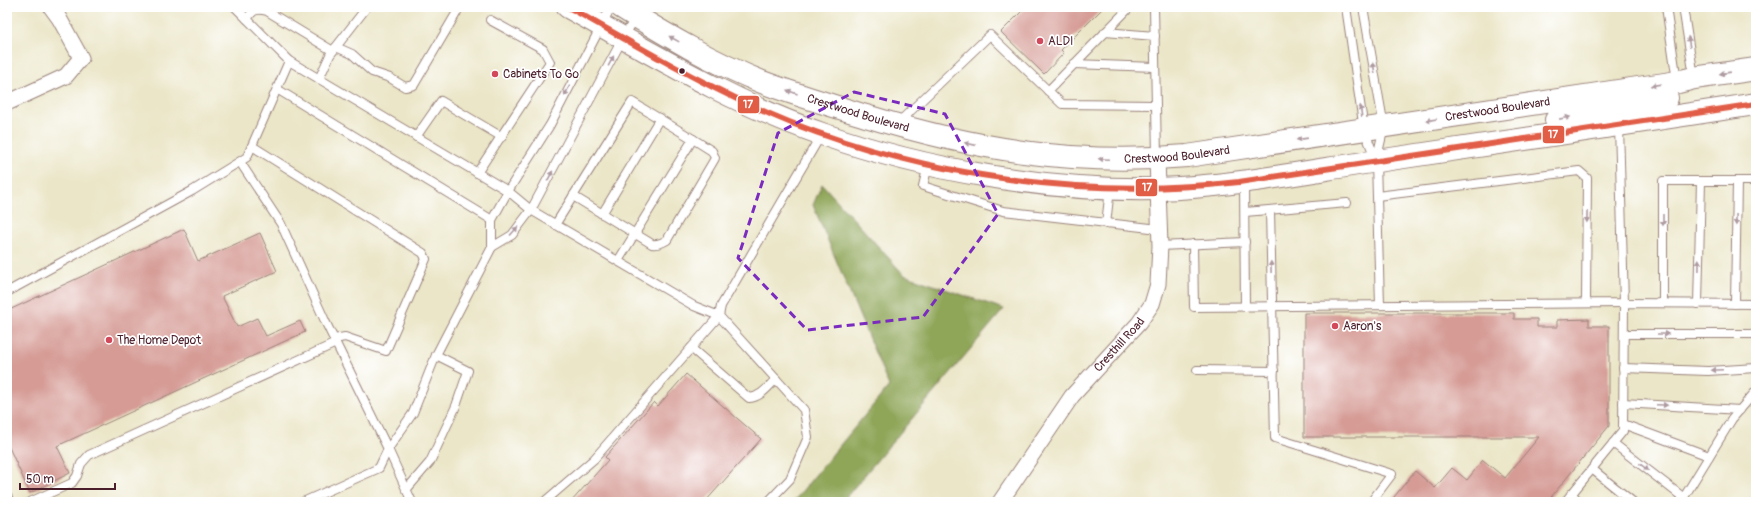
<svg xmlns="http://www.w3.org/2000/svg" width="1763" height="509" font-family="Pangolin,sans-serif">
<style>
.forest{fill:#8fa658;stroke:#6c6242}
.building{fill:#d69b95}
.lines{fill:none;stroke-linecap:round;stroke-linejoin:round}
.service-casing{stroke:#9a827a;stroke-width:10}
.minor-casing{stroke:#9a827a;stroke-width:17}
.primary-casing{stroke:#9a827a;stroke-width:24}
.service{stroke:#fff;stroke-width:8}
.minor{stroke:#fff;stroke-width:15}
.primary{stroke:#fff;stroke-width:22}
.bus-1-casing{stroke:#fff;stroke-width:9}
.bus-1{stroke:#e15d46;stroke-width:6}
.oneway{fill:#ae9aa0}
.marked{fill:none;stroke:#7b2cbf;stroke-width:3;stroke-dasharray:8 5;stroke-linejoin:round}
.poi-dot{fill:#d1495b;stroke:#fff;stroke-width:1.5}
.bus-dot{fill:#4a1f2b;stroke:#fff;stroke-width:1.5}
.labels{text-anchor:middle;stroke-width:3.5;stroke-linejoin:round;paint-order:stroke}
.poi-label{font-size:12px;fill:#4a1f2b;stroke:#fff;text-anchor:start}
.street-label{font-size:12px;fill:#4a1f2b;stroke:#fff}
.line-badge{stroke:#fff;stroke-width:1.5}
.badge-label{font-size:11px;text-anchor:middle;font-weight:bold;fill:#fff}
</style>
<rect width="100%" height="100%" fill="#fff"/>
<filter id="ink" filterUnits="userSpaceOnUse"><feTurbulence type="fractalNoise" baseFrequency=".025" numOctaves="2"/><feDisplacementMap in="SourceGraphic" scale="8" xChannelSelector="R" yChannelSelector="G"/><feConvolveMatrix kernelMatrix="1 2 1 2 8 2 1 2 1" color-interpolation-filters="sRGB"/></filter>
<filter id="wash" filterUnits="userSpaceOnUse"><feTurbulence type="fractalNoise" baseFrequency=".012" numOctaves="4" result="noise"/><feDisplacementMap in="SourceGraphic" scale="16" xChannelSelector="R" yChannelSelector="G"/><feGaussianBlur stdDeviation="0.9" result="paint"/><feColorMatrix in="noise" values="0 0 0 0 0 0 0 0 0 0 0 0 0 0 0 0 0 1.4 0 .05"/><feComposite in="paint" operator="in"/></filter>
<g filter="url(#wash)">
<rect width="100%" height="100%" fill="#ebe6c8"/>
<polygon class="forest" points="822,184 904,275 1004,309 842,502 793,502 889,386 813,205"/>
<g id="blocks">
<g class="building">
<polygon points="1026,7 1104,7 1061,50 1064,53 1044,74 1001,32"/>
<polygon points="184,229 198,261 260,233 277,271 222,296 237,327 257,318 266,336 300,321 305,332 57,446 70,473 30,493 7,443 7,311"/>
<polygon points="1304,313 1514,313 1514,319 1537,319 1537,327 1557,327 1557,320 1589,319 1589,326 1609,326 1609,426 1547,502 1390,502 1415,471 1435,488 1452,468 1467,480 1483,460 1505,478 1539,437 1304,437"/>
<polygon points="686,374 761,439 705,502 571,502 608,460 605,457 654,402 658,406"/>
</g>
</g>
</g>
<g filter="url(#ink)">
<use href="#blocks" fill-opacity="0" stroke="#9a827a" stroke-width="1"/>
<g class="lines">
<defs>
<g id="service">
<polyline points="235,7 289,61 508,191 531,210 694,306 719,316 721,306 821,135"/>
<polyline points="1154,7 1157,156"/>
<polyline points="1346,7 1364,130 1376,160"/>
<polyline points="1363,7 1384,127 1376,161 1380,305"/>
<polyline points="1666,7 1677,81"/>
<polyline points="1683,7 1694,77"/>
<path d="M247,19c6,-9 9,-11 20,-8l66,40"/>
<polyline points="1105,32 1155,36"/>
<polyline points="336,47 367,7"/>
<polyline points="1074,64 1155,67"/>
<polyline points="319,79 330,55 336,47 352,54 372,72 390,78 405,87 414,85 457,12 456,7"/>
<polyline points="277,89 492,220"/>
<polyline points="1048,91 1130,7"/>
<polyline points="899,122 990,35 1062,104 1156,105"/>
<polyline points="416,137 441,101 502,137"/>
<polyline points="252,146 423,253 426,259 386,351 345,337 334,339"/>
<polyline points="240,162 281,224 326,323 388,449 412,502"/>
<polyline points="928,165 923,186 1003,211 1159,229"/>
<polyline points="477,173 550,62 543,49 490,20"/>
<polyline points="1244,182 1245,307"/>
<path d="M573,196l79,48c6,1 10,-1 15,-4l47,-80 1,-2 -3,-7 -19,-12"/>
<polyline points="1377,196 1579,171 1587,178 1586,303"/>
<polyline points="1270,210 1275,438 1392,474 1371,502"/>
<polyline points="1245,212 1347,203"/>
<polyline points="602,214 660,118"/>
<polyline points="1106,224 1110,189"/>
<polyline points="555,225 632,102 693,139 618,261"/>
<polyline points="1193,244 1194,307 1624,303 1619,126"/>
<polyline points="1160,246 1245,242"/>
<polyline points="492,247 512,235 531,210 623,38 636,17"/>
<polyline points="7,292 192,191 247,157 289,61"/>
<polyline points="1663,303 1663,181 1756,181"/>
<polyline points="1698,304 1701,181"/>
<polyline points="1735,304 1737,181"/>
<polyline points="1624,334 1756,334"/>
<path d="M691,348l58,50c12,-1 19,-11 27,-19"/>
<polyline points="1623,368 1708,371 1756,368"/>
<polyline points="1197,370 1274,371"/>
<polyline points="1623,403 1740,410"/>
<polyline points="1623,424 1709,456"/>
<polyline points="1613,443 1684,498"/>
<polyline points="1592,469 1633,502"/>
<polyline points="406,490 430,462 456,406 468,371 436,355"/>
<polyline points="1571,494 1580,502"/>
<polyline points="7,496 10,502"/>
<polyline points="30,502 72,483 77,476 81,464 89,455 336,343"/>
<polyline points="303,502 379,468 388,449 413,413 436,355 492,247 492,220 508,191 550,125 611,7"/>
<polyline points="544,502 594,459 719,316 804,410 808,437 790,479 768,502"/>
<polyline points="1565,502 1623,431 1624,303 1756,304"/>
<polyline points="1681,502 1732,419 1756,391"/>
</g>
<g id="minor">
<polyline points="7,103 66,76 81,58 59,18 51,7"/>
<path id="s1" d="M1000,502l72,-106 67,-73 13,-19 6,-20 2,-38 -3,-88"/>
</g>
<g id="primary">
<path d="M568,7c83,46 164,96 254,127 103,36 225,57 334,55 74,-2 148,-17 221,-28 126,-18 253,-38 379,-57"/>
<path id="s2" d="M621,7c45,28 91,55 141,75 34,13 69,23 104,34 109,33 206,50 321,40l491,-74 16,-4 62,-9"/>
<polyline points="1556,120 1667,98"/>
</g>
</defs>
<use href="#service" class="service-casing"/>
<use href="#minor" class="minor-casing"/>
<use href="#primary" class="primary-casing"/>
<use href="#service" class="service"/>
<use href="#minor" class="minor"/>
<use href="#primary" class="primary"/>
<defs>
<path id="bus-1" d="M568,7c72,40 144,84 221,115 142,56 299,77 450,60l517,-78"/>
</defs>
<use href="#bus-1" class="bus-1-casing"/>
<use href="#bus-1" class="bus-1"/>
</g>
<defs><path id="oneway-solid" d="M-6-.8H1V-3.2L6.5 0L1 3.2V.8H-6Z"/></defs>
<g class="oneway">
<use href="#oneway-solid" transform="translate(674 39) rotate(-151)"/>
<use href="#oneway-solid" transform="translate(1689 42) rotate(-99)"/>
<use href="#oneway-solid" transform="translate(611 61) rotate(-62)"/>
<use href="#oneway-solid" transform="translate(1374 68) rotate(-99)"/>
<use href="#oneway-solid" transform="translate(1725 73) rotate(172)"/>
<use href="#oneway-solid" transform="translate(1656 85) rotate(171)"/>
<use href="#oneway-solid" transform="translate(567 91) rotate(117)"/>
<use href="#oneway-solid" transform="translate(792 92) rotate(-160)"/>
<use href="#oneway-solid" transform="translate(1361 111) rotate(-98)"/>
<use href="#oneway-solid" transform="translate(1565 118) rotate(-11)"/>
<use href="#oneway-solid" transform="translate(1431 120) rotate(171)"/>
<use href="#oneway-solid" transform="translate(1302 139) rotate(172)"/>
<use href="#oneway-solid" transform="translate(970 144) rotate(-167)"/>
<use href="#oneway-solid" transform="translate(1104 159) rotate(-178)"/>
<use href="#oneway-solid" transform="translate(550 176) rotate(-62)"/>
<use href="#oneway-solid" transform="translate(1587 217) rotate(91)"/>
<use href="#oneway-solid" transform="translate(1663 220) rotate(90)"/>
<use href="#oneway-solid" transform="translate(1736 220) rotate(91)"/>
<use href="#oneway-solid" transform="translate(514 231) rotate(-48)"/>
<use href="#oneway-solid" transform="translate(1699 265) rotate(-89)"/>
<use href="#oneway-solid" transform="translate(1271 267) rotate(-91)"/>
<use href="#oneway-solid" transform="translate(1663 334)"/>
<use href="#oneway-solid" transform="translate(1717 370) rotate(178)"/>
<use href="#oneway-solid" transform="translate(1662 405) rotate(3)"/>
<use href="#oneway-solid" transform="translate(1644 467) rotate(38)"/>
</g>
</g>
<path class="marked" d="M854,92l91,22 53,100 -75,103 -116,13 -69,-72 40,-125z"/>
<g class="poi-dot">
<circle cx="1040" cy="41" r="4"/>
<circle cx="495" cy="74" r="4"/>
<circle cx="1335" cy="326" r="4"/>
<circle cx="109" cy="340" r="4"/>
</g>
<circle class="bus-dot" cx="682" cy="71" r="3.5"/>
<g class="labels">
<g class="poi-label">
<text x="1048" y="45">ALDI</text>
<text x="503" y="78">Cabinets To Go</text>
<text x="1343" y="330">Aaron's</text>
<text x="117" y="344">The Home Depot</text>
</g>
<g class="street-label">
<text dy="4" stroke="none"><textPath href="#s2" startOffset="909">Crestwood Boulevard</textPath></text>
<text dy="4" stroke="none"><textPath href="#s2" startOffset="261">Crestwood Boulevard</textPath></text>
<text dy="4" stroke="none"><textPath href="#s2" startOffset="585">Crestwood Boulevard</textPath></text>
<text dy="4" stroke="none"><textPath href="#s1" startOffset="198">Cresthill Road</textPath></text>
</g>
</g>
<g class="line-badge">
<rect x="737" y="95" width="23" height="19" rx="4" fill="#e15d46"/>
<rect x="1542" y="125" width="23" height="19" rx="4" fill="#e15d46"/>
<rect x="1135" y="178" width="23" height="19" rx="4" fill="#e15d46"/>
</g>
<g class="badge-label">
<text x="748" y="108">17</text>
<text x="1553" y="138">17</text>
<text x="1147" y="191">17</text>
</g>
<rect width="1763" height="509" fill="none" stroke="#fff" stroke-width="24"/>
<path d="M20 483v6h95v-6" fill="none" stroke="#4a1f2b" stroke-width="2"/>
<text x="26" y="483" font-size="12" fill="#4a1f2b" stroke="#ffffff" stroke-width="3" paint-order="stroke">50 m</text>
</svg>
